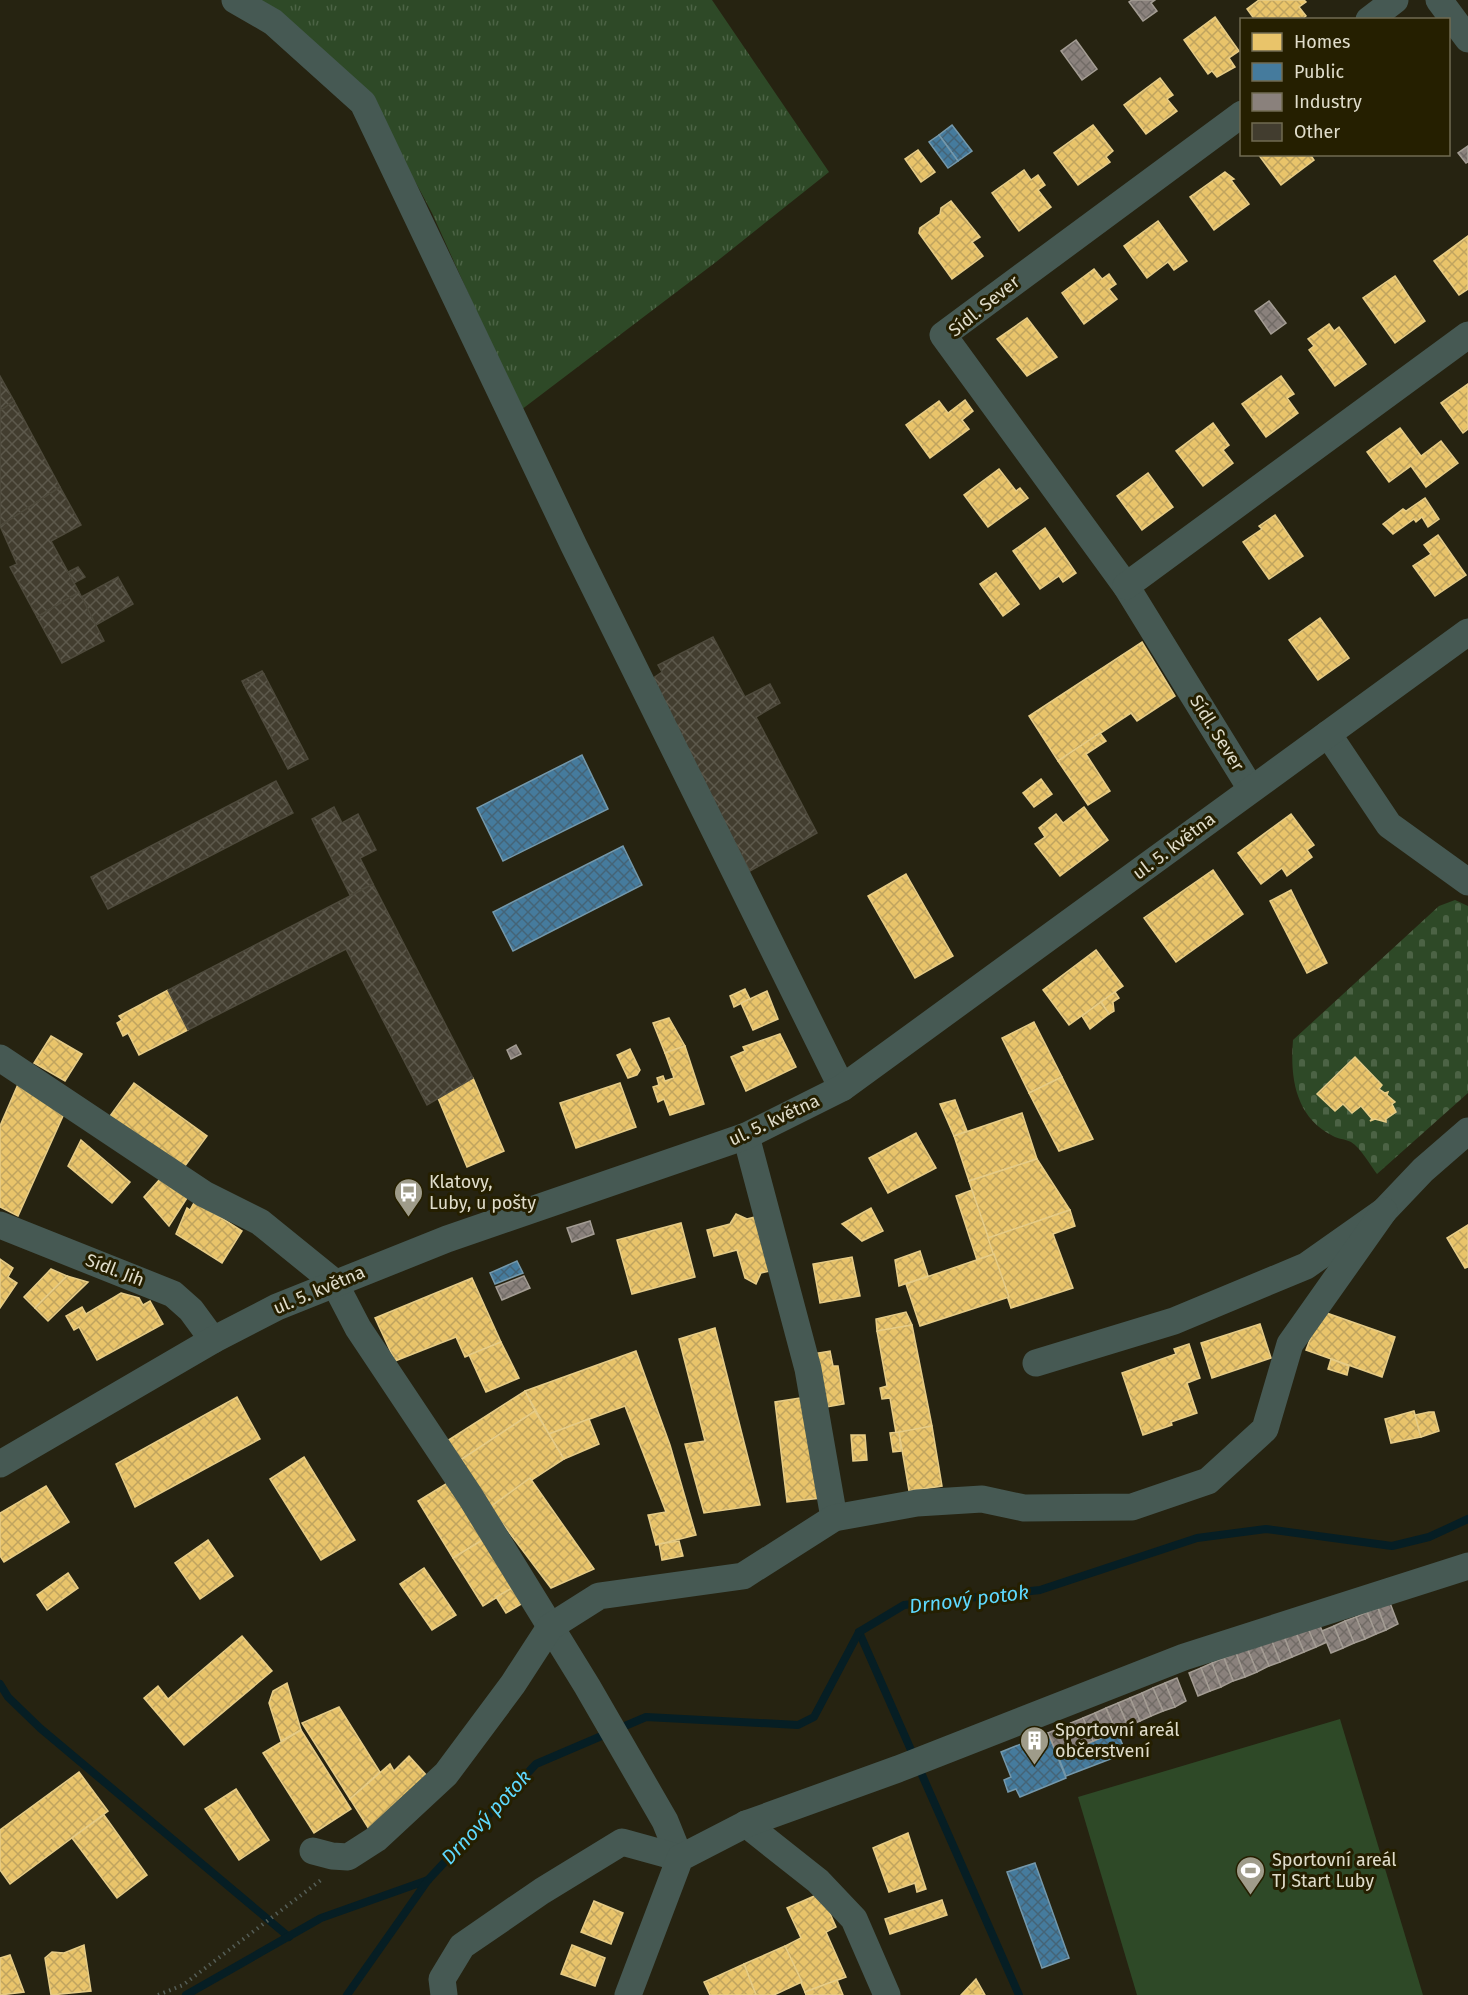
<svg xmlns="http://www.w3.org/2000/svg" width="1468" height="1995" font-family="'Fira Sans',sans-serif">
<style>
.grass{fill:url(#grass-tufts)}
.cemetery{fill:url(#cemetery-stones)}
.park{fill:#2e4927}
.homes{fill:url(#homes-cross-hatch);stroke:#e6cc87;stroke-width:1.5}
.public{fill:url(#public-cross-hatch);stroke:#7498ab;stroke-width:1.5}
.industry{fill:url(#industry-cross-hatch);stroke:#a49d94;stroke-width:1.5}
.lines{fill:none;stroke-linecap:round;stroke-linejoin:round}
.stream{stroke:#061e24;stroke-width:8}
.building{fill:url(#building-cross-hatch);stroke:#4e4a3c;stroke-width:1.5}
.path{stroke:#555e57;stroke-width:4;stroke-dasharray:1.5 4.5;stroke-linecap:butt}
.minor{stroke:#465953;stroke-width:27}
.labels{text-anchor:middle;stroke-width:6;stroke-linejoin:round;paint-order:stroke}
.street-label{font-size:18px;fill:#e0ddcb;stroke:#251f00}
.poi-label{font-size:18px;fill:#e0ddcb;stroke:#251f00;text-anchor:start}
.water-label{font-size:20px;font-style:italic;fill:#5ed9fe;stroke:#251f00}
</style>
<defs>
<pattern id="grass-tufts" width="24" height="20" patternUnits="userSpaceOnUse" patternTransform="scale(1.5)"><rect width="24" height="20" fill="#2e4927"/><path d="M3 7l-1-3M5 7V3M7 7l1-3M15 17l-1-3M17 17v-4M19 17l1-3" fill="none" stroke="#4c6345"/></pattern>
<pattern id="cemetery-stones" width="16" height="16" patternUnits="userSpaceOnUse" patternTransform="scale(1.5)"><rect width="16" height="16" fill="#2e4927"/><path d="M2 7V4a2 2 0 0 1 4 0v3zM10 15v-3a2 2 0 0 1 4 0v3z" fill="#4c6345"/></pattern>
<pattern id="homes-cross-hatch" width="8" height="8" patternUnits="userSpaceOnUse" patternTransform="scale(1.5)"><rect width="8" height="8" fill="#e9c46a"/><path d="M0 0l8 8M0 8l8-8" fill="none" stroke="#c0a45f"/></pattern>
<pattern id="public-cross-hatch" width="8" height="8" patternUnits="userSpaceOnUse" patternTransform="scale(1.5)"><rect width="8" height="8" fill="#457b9d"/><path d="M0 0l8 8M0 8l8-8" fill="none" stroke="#446477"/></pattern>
<pattern id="industry-cross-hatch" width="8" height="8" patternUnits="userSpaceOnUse" patternTransform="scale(1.5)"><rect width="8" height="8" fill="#8a817c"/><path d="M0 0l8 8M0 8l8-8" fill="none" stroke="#716b66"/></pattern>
<pattern id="building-cross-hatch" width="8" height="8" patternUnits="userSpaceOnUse" patternTransform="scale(1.5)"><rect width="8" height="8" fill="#423d2f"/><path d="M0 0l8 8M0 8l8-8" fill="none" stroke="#5d594c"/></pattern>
</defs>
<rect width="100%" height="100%" fill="#262311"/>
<polygon class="grass" points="260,0 712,0 829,172 716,262 521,410 432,213 400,153"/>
<path class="cemetery" d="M1455,900l13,6v187l-91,81c-7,-9 -16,-26 -26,-32 -6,-3 -13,-3 -18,-6 -38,-19 -43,-59 -40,-96l146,-134z"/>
<polygon class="park" points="1340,1719 1423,1995 1137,1995 1078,1797"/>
<g class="homes">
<polygon points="1259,0 1304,0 1306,2 1299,7 1306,16 1301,20 1255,20 1247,9"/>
<polygon points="1215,17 1239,51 1229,58 1235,67 1217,77 1212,71 1208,74 1184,40"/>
<polygon points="1160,78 1173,95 1167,99 1177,111 1146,134 1124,105"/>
<polygon points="1093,125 1113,151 1106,157 1110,162 1078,185 1054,153"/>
<polygon points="918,150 935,172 921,182 905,159"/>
<polygon points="1258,154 1310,154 1314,160 1281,185"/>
<polygon points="1024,170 1031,180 1038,175 1045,185 1038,190 1051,207 1019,231 992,193"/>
<polygon points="1225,172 1234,179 1231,180 1249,204 1214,230 1190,197"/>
<polygon points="951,201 980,237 972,242 983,256 952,279 919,233 920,228 940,214 941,208"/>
<polygon points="1158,221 1187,261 1174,270 1168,262 1147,278 1124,246"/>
<polygon points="1468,236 1468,289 1459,295 1434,261"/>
<polygon points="1094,269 1102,279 1109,274 1116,284 1109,289 1117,299 1084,324 1062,293"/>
<polygon points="1395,276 1425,321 1395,343 1363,298"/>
<polygon points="1027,318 1057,357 1027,376 997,339"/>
<polygon points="1329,324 1334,331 1339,327 1366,364 1335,386 1309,350 1314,346 1308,339"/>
<polygon points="1281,376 1294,394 1287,398 1298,413 1266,437 1242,404"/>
<polygon points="1468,384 1468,429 1463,433 1441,403"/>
<polygon points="965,400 973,411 962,420 969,429 930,458 906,425 939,401 948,413"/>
<polygon points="1213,423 1229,445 1223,450 1233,463 1203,486 1176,451"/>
<polygon points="1400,428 1421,456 1441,441 1458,463 1426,487 1411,466 1389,482 1367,452"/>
<polygon points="999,469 1016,491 1020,488 1028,498 988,527 964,495"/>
<polygon points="1148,473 1173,507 1142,530 1117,496"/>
<polygon points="1425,498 1439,519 1428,527 1422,517 1416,522 1414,519 1393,534 1383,524 1403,509 1406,511"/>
<polygon points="1275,515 1303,556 1269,579 1243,542 1262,529 1259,526"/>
<polygon points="1045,528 1076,573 1063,582 1059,576 1040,589 1013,551"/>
<polygon points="1438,535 1466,575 1435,596 1413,566 1431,554 1424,545"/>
<polygon points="996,573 1019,604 1003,616 980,584"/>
<polygon points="1320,618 1349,658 1318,680 1289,640"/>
<polygon points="1142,642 1175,696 1137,721 1131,713 1058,761 1029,716"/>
<polygon points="1100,733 1106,741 1086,754 1110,791 1088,805 1058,761"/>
<polygon points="1041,779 1052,794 1034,807 1023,793"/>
<polygon points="1084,807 1108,840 1060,876 1035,844 1045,837 1039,828 1056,814 1063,823"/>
<polygon points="1291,814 1314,845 1307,850 1312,857 1287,876 1282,868 1261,884 1238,853"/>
<polygon points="1213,870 1243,914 1176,962 1144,918"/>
<polygon points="906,874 953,956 915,978 868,896"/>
<polygon points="1291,890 1327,963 1307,973 1270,901"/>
<polygon points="1096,950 1123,986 1069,1025 1043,990"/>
<polygon points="745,989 750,999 734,1007 730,996"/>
<polygon points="168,990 188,1030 139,1055 128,1033 123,1036 117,1023 122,1020 119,1016"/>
<polygon points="767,991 778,1019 753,1030 741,1003"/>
<polygon points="1115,992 1119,998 1113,1002 1114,1011 1109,1014 1101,1002"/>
<polygon points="1101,1002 1109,1014 1090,1029 1082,1016"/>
<polygon points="669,1018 685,1046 665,1053 653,1023"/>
<polygon points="1034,1022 1062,1077 1029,1093 1002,1038"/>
<polygon points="780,1034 796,1067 746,1091 731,1057 745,1051 743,1047"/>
<polygon points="51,1036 82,1054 65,1081 34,1063"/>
<polygon points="685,1046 704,1104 670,1115 664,1099 658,1102 653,1087 659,1085 657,1078 663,1076 665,1081 674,1078 665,1053"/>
<polygon points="630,1049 640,1070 637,1075 628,1078 617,1055"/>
<polygon points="1355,1057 1382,1085 1379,1089 1385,1093 1388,1092 1387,1095 1395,1102 1392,1104 1396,1112 1386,1119 1386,1122 1375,1119 1370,1121 1372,1119 1361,1106 1352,1113 1343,1104 1335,1111 1317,1094"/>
<polygon points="1062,1077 1093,1139 1059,1151 1029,1093"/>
<polygon points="473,1078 504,1151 467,1167 438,1098"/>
<polygon points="19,1082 67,1107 18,1216 0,1207 0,1126"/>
<polygon points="134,1083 207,1136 182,1170 110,1116"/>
<polygon points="620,1083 636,1127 576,1148 560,1103"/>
<polygon points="955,1100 967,1131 954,1136 940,1104"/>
<polygon points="1022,1113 1037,1159 969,1181 954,1136"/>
<polygon points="916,1133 936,1168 888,1193 869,1158"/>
<polygon points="81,1140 130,1182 112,1203 68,1166"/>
<polygon points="1037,1159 1070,1210 988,1238 969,1181"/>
<polygon points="160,1179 187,1198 169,1226 144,1197"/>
<polygon points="972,1190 994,1254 977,1260 956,1196"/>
<polygon points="195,1201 242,1231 222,1263 176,1234 187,1208 190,1210"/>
<polygon points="871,1208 883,1231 862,1241 842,1224"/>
<polygon points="1070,1210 1075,1226 1053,1234 1073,1288 1011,1308 988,1238"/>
<polygon points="736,1214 747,1219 755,1217 770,1271 761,1273 756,1284 745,1278 737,1250 714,1256 707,1230 730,1224"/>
<polygon points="681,1223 695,1277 632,1294 617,1240"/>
<polygon points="1468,1225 1468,1267 1465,1268 1447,1238"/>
<polygon points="920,1251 928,1276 899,1286 895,1260"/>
<polygon points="994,1254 1009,1297 920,1326 906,1284"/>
<polygon points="852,1257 860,1296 820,1303 813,1264"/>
<polygon points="0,1259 13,1268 8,1277 17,1283 0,1308"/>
<polygon points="51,1269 67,1276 35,1308 24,1297"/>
<polygon points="67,1276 88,1282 48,1321 35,1308"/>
<polygon points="472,1278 501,1342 465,1357 456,1337 395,1361 375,1318"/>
<polygon points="121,1293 139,1298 143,1305 150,1301 163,1324 97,1360 79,1327 74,1330 66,1316 82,1307 86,1314"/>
<polygon points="1321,1311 1395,1337 1382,1377 1306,1350"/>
<polygon points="906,1312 912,1325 877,1331 876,1319"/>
<polygon points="1260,1324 1271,1358 1212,1378 1201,1343"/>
<polygon points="912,1325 932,1426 896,1433 890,1398 882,1399 880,1388 887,1386 877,1331"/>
<polygon points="715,1328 760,1505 704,1513 685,1444 705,1441 679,1339"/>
<polygon points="501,1342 519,1378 486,1392 469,1355"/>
<polygon points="1189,1344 1200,1378 1187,1383 1197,1413 1171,1422 1172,1425 1143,1435 1122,1373 1176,1354 1174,1349"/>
<polygon points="636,1351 670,1445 696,1535 656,1545 648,1515 666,1512 625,1406 549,1434 525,1391"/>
<polygon points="830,1351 833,1366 838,1366 844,1404 821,1408 812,1354"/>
<polygon points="1331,1359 1349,1366 1347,1375 1328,1369"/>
<polygon points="525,1391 535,1411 459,1461 447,1441"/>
<polygon points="237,1397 260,1439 135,1507 116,1464"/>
<polygon points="806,1397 821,1498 787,1502 775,1402"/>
<polygon points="535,1411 564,1459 490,1507 459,1461"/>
<polygon points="1414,1411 1421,1437 1391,1443 1385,1419"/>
<polygon points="1429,1412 1434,1412 1439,1431 1421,1437 1415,1415"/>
<polygon points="589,1419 599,1444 564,1459 549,1434"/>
<polygon points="932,1426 942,1486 909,1491 899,1432"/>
<polygon points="899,1432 901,1451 893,1452 890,1433"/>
<polygon points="851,1435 865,1435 867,1460 853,1461"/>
<polygon points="304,1457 355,1540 321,1560 270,1479"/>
<polygon points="530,1478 594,1569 551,1588 490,1507"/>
<polygon points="449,1482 484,1539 453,1558 418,1501"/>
<polygon points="46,1486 69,1522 4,1562 0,1556 0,1513"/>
<polygon points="484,1539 514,1587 483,1606 453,1558"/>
<polygon points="208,1540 233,1576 200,1599 175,1563"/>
<polygon points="679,1541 683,1556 662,1560 659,1544"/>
<polygon points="424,1568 456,1615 432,1630 400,1584"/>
<polygon points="68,1573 78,1588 47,1610 37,1595"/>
<polygon points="514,1587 523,1603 506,1613 496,1597"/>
<polygon points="242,1636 272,1671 184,1745 144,1698 158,1686 168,1699"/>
<polygon points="287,1683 301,1730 281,1741 269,1703 273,1691"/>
<polygon points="339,1707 380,1772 350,1799 302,1723"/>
<polygon points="301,1730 351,1809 314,1833 263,1753"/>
<polygon points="409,1756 428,1777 369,1829 350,1799 390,1764 394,1771"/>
<polygon points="79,1772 108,1811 10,1884 0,1870 0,1830"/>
<polygon points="236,1789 269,1840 239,1860 205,1809"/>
<polygon points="104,1815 147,1875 117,1898 72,1838"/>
<polygon points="908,1833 926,1889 917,1892 915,1883 889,1892 873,1848"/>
<polygon points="821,1893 836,1927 826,1932 846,1977 805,1992 785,1946 801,1938 787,1908"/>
<polygon points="942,1900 947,1915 890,1934 885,1919"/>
<polygon points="594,1901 623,1913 611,1944 581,1932"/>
<polygon points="84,1945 91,1991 51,1995 45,1958 52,1952 64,1953"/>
<polygon points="572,1945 605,1958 595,1986 561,1974"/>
<polygon points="785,1946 802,1982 774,1995 756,1995 744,1964"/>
<polygon points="10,1955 24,1992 0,1995 0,1958"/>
<polygon points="744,1964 756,1995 710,1995 704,1982"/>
<polygon points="976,1979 985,1995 961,1995"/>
<polygon points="837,1980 843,1995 806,1995 805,1992"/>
</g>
<g class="public">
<polygon points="952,125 972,151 958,161 939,135"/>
<polygon points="939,135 958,161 948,168 929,142"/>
<polygon points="582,755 608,809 503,861 477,808"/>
<polygon points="623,846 642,885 513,951 493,912"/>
<polygon points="517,1261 523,1273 495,1284 490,1273"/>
<polygon points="1117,1731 1126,1753 1066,1776 1058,1756"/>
<polygon points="1048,1733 1066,1778 1020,1797 1016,1789 1008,1792 1004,1780 1011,1777 1001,1752"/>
<polygon points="1035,1863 1069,1958 1042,1968 1007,1872"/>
</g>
<g class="industry">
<polygon points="1132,0 1155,0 1151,3 1157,11 1143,21 1129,2"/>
<polygon points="1076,40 1097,69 1082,80 1061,51"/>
<polygon points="1468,146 1468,162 1466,163 1458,153"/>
<polygon points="1269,301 1286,323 1271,334 1255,311"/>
<polygon points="516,1045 521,1054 511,1059 507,1050"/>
<polygon points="590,1221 594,1234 572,1242 567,1228"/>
<polygon points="524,1276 530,1288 502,1300 496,1287"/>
<polygon points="1390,1603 1398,1624 1386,1630 1378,1608"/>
<polygon points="1378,1608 1386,1630 1376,1634 1367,1612"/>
<polygon points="1367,1612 1376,1634 1365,1639 1356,1617"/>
<polygon points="1356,1617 1365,1639 1354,1643 1345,1621"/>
<polygon points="1317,1619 1327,1642 1316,1647 1306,1624"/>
<polygon points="1345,1621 1354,1643 1343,1648 1334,1626"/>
<polygon points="1306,1624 1316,1647 1304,1652 1294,1628"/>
<polygon points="1334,1626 1343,1648 1331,1653 1322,1631"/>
<polygon points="1294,1628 1304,1652 1292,1657 1283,1634"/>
<polygon points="1283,1634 1292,1657 1280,1662 1271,1639"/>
<polygon points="1271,1639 1280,1662 1269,1666 1259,1643"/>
<polygon points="1259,1643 1269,1666 1257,1672 1247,1648"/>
<polygon points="1247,1648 1257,1672 1245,1677 1236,1653"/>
<polygon points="1236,1653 1245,1677 1233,1681 1224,1658"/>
<polygon points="1224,1658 1233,1681 1221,1687 1212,1663"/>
<polygon points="1212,1663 1221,1687 1210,1691 1201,1668"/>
<polygon points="1201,1668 1210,1691 1198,1696 1189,1673"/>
<polygon points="1177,1678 1186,1701 1175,1707 1165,1683"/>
<polygon points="1165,1683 1175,1707 1163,1711 1153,1688"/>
<polygon points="1153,1688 1163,1711 1151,1716 1142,1693"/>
<polygon points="1142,1693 1151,1716 1140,1721 1130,1698"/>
<polygon points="1130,1698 1140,1721 1128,1726 1118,1703"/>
<polygon points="1118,1703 1128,1726 1116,1731 1106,1708"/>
<polygon points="1106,1708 1116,1731 1105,1736 1095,1713"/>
<polygon points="1095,1713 1105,1736 1093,1741 1083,1718"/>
<polygon points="1083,1718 1093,1741 1081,1746 1071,1723"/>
<polygon points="1071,1723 1081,1746 1069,1751 1060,1728"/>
<polygon points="1060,1728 1069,1751 1058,1756 1048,1733"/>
</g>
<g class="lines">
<g class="stream">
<polyline points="859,1632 1019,1995"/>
<polyline points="0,1684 8,1697 40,1728 289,1937"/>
<polyline points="186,1995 321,1918 428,1880"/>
<polyline points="347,1995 428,1880 536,1764 646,1717 798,1725 814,1717 859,1632 904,1605 1040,1590 1197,1538 1266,1529 1392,1546 1429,1537 1468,1519"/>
</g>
</g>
<g class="building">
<polygon points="0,376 14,401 0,411"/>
<polygon points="14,401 60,487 0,526 0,411"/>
<polygon points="60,487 81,525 51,541 79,592 37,617 10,567 17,564 0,526"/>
<polygon points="78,567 85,577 74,583 68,572"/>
<polygon points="118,577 133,604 96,625 81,597"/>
<polygon points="79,592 104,641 62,663 37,617"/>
<polygon points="713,637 745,697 770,684 780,703 756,717 817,833 750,871 649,681 662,672 658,665"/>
<polygon points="262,671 264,674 244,685 242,681"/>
<polygon points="264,674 308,759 288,769 244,685"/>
<polygon points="276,781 293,813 108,909 91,877"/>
<polygon points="334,807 342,823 358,814 376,850 360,858 373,884 350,895 312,819"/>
<polygon points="373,884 473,1078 427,1105 346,949 188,1030 168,990"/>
</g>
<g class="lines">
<polyline class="path" points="158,1995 183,1985 321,1880"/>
<g class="minor">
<polyline points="235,0 273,22 363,103 574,546 842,1088"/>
<polyline points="1439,0 1468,39"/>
<polyline points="1369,20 1395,0"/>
<polyline points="1242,114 943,335 1126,586 1251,789"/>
<polyline points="1126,586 1468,335"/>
<polyline points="1328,734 1389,825 1468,882"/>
<polyline points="0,1058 204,1194 260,1222 334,1282 358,1328 470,1496 587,1686 665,1821 680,1858"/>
<polyline points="746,1136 808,1369 834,1518"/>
<polyline points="0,1225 173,1294 191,1310 213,1340"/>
<polyline points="1036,1363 1174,1321 1306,1266 1384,1211 1423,1170 1468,1131"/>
<polyline points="0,1464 213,1340 277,1307 447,1239 746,1136 842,1088 1468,632"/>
<polyline points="746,1824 818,1881 854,1919 887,1995"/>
<polyline points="313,1851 332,1856 348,1857 376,1839 446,1774 513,1684 550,1627 599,1596 743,1576 834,1518 917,1503 982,1499 1024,1508 1132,1507 1208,1481 1265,1429 1290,1344 1384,1211"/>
<polyline points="444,1995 442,1979 462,1946 542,1891 622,1842 680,1858"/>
<polyline points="628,1995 680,1858 746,1824 898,1769 1184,1657 1468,1566"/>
</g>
</g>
<defs>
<symbol id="bus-pin" viewBox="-11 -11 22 30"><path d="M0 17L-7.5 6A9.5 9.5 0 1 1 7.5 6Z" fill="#9f9c8a" stroke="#251f00"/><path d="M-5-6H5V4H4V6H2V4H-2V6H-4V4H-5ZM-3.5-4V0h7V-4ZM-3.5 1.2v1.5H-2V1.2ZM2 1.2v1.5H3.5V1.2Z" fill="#fff"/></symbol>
<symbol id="building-pin" viewBox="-11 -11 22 30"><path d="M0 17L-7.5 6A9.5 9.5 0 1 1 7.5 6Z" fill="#9f9c8a" stroke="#251f00"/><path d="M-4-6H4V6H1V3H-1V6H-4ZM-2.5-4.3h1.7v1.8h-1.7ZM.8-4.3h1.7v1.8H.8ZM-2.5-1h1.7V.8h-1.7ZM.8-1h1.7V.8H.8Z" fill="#fff"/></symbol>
<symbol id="stadium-pin" viewBox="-11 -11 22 30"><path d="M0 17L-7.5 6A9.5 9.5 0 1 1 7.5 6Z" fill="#9f9c8a" stroke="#251f00"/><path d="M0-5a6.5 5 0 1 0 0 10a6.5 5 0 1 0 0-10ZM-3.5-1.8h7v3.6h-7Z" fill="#fff"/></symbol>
</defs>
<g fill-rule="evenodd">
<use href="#bus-pin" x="392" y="1176" width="33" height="45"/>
<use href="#building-pin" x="1018" y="1724" width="33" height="45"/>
<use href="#stadium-pin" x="1234" y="1854" width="33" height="45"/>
</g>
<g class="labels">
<g class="street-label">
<text transform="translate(984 306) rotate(-39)" y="6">Sídl. Sever</text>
<text transform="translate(1217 733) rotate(58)" y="6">Sídl. Sever</text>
<text transform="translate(1174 846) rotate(-37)" y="6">ul. 5. května</text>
<text transform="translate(774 1120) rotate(-25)" y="6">ul. 5. května</text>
<text transform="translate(115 1270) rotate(21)" y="6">Sídl. Jih</text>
<text transform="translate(319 1290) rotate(-23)" y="6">ul. 5. května</text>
</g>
<g class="poi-label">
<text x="429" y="1188">Klatovy,<tspan x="429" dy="21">Luby, u pošty</tspan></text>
<text x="1055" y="1736">Sportovní areál<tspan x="1055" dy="21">občerstvení</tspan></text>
<text x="1272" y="1866">Sportovní areál<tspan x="1272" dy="21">TJ Start Luby</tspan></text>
</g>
<g class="water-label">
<text transform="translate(969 1599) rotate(-7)" y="7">Drnový potok</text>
<text transform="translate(486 1817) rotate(-47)" y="7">Drnový potok</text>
</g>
</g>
<rect x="1240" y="18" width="210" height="138" fill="#251f00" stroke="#706b51" stroke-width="1.5"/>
<rect x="1252" y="33" width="30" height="18" fill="#e9c46a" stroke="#706b51" stroke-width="1.5"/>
<text x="1294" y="48" font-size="18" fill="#e0ddcb">Homes</text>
<rect x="1252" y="63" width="30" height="18" fill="#457b9d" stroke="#706b51" stroke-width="1.5"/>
<text x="1294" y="78" font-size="18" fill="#e0ddcb">Public</text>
<rect x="1252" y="93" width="30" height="18" fill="#8a817c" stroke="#706b51" stroke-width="1.5"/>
<text x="1294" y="108" font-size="18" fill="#e0ddcb">Industry</text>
<rect x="1252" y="123" width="30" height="18" fill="#423d2f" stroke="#706b51" stroke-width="1.5"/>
<text x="1294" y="138" font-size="18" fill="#e0ddcb">Other</text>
</svg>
